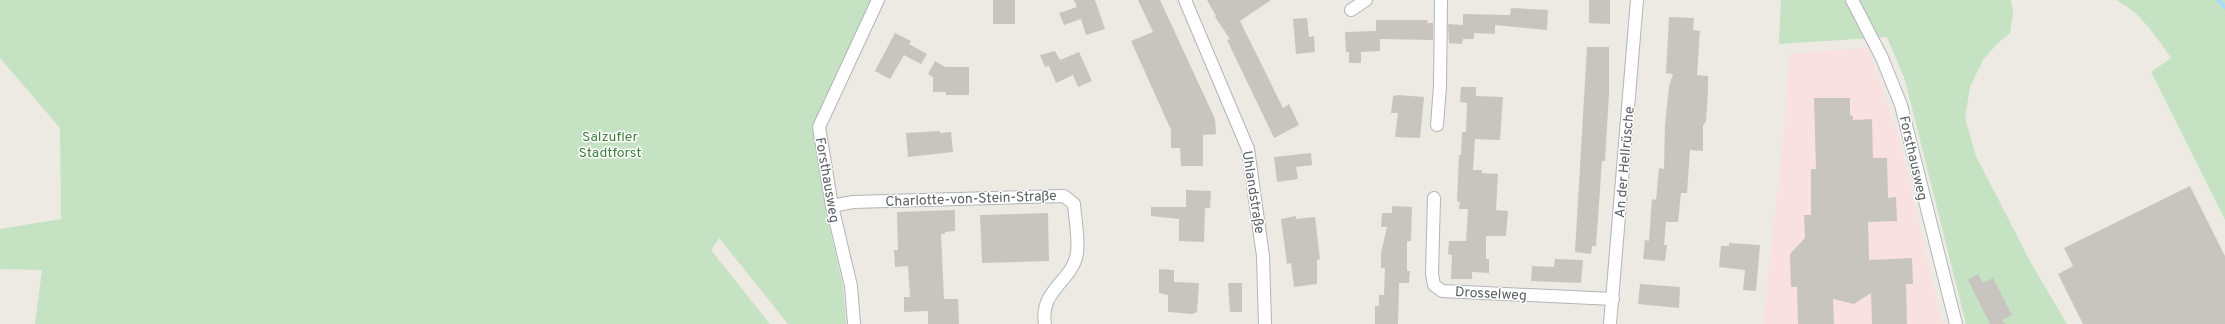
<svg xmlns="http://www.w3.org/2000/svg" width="2225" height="324" font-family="Overpass,sans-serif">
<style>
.medical{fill:#f9e1e1}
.green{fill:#c5e2c2}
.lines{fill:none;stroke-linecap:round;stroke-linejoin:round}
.stream{stroke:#a9dcf7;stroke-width:4.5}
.building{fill:#c8c5c0}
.street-casing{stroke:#b1b4b8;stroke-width:14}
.street{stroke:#fff;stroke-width:12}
.labels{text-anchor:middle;stroke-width:3;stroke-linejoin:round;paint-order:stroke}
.park-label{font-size:14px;fill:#3f813c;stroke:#fff}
.street-label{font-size:14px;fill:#5c6063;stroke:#fff}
</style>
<rect width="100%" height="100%" fill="#edeae4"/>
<polygon class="medical" points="1868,47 1900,141 1942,324 1763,324 1785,120 1789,54"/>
<g class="green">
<polygon points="0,0 873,0 814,124 825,207 843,286 846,324 788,324 719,238 711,250 770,324 35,324 42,270 0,269 0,229 61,219 60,128 0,58"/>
<polygon points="1781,0 2011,0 2013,12 2010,33 1997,44 1983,60 1970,87 1965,118 1976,156 2031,263 2067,324 1966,324 1905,80 1887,37 1779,44"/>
<path d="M2116,0h109v220l-74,-148 20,-14c-15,-22 -31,-46 -55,-58z"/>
</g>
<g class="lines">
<polyline class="stream" points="2218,0 2225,7"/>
</g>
<g class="building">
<rect x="993" y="0" width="22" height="24"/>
<polygon points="1074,0 1095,0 1105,29 1086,35 1081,19 1064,25 1059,13 1077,7"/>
<polygon points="1138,0 1160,0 1215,119 1216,134 1203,135 1203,166 1181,166 1180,148 1171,148 1171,130 1131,41 1153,32"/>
<polygon points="1207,0 1271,0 1240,21 1283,108 1289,104 1299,125 1274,138 1227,40 1230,39 1215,17 1216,16"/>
<polygon points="1589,0 1610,0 1610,24 1589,23"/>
<polygon points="1511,8 1548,10 1547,30 1495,25 1495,34 1474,33 1474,39 1463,39 1462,44 1449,43 1448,24 1463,25 1463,14 1510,15"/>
<polygon points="1669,17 1694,18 1693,30 1700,31 1697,75 1708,76 1708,91 1706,121 1703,126 1703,151 1690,150 1687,193 1681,193 1678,222 1666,222 1664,245 1667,245 1665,261 1643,259 1645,240 1649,241 1652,199 1656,200 1659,168 1664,169 1665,125 1669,86 1673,74 1666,73"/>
<polygon points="1307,18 1309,37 1314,36 1315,52 1296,54 1293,19"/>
<polygon points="1376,20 1428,20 1427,23 1433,23 1433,40 1380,39 1380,51 1361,52 1361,63 1349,63 1349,52 1346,52 1345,32 1376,31"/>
<polygon points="895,33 911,41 909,44 927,54 921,64 904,55 890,79 875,71"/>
<polygon points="1587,47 1609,47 1609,94 1605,161 1602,161 1596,246 1592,246 1591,254 1575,252"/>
<polygon points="1055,51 1060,60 1079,52 1092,81 1078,87 1073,75 1056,83 1049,66 1045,67 1040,55"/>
<polygon points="935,61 945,67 969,67 969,95 946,95 946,92 933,92 933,77 928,74"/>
<polygon points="1461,87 1476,87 1476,96 1503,97 1500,140 1475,139 1473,170 1482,170 1482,173 1498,174 1496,210 1508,211 1506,236 1486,236 1486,259 1489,259 1489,273 1472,272 1472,279 1451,279 1452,255 1448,254 1449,241 1466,241 1468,209 1459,209 1460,202 1457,201 1459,155 1461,155 1462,132 1466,132 1467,103 1460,102"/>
<polygon points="1398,95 1424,97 1420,138 1395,137 1398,113 1391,113 1393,96"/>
<polygon points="1814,98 1850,98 1850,115 1853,116 1853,120 1872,119 1873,158 1887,158 1888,198 1896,197 1897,221 1868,222 1869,260 1912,258 1913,284 1906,284 1907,324 1872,324 1871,293 1854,304 1833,299 1834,324 1798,324 1797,287 1791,287 1790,254 1805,238 1804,215 1811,215 1811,169 1816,169"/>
<polygon points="940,131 940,133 951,132 953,152 908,157 906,133"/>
<polygon points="1311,153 1312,165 1296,167 1298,179 1277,182 1274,157"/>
<polygon points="2190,186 2225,256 2225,324 2083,324 2058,274 2073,266 2064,248"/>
<polygon points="1186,190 1211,191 1210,208 1205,208 1204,242 1179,241 1179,219 1151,216 1151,207 1186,207"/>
<polygon points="1392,206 1412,207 1411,241 1407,241 1407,271 1410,271 1409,283 1399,283 1398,324 1375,324 1375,306 1379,306 1379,295 1384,295 1385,268 1381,268 1381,253 1387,227 1381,227 1382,213 1392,213"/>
<polygon points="955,210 955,231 945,232 945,234 941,234 944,299 958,299 959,324 928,324 928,311 904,312 904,297 910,297 908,266 895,267 894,250 898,250 897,212"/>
<polygon points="1048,213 1049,261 982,263 980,215"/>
<polygon points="1296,216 1296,219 1315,217 1320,259 1317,260 1317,284 1294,287 1291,263 1287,264 1281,219"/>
<polygon points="1729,243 1760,245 1756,291 1743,290 1745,270 1719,267 1721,246 1729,246"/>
<polygon points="1555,259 1583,260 1581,283 1531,281 1532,266 1554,267"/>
<polygon points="1159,269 1174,270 1174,282 1199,283 1197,312 1192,314 1168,312 1168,295 1159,293"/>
<polygon points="1978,274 1983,283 1993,278 2012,315 2002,320 2005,324 1990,324 1968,280"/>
<polygon points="1228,283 1242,283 1242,312 1230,312"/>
<polygon points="1640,284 1680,287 1679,308 1638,304"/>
</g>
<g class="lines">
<defs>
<g id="street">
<polyline points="1185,0 1248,149 1263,256 1265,324"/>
<polyline points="1852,0 1882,58 1901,105 1956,324"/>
<polyline points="1351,10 1366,0"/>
<polyline points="1437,125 1440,86 1441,0"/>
<polyline points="1434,198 1432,274 1434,285 1442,291 1613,299"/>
<path d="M832,206l21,-4 211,-6 10,8c1,15 5,34 3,49 -4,28 -38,37 -32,71"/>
<polyline points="854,324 851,286 832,206 819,127 878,0"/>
<polyline points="1610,324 1637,0"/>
</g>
</defs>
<use href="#street" class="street-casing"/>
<use href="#street" class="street"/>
</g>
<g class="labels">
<g class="park-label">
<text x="610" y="141">Salzufler<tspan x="610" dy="16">Stadtforst</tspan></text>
</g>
<g class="street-label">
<text transform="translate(1914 158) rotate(77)" y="5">Forsthausweg</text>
<text transform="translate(1624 162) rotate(-85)" y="5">An der Hellrüsche</text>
<text transform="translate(828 180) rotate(80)" y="5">Forsthausweg</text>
<text transform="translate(1254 192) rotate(81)" y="5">Uhlandstraße</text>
<text transform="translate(971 198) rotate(-2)" y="5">Charlotte-von-Stein-Straße</text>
<text transform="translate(1491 293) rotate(3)" y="5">Drosselweg</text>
</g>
</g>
</svg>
